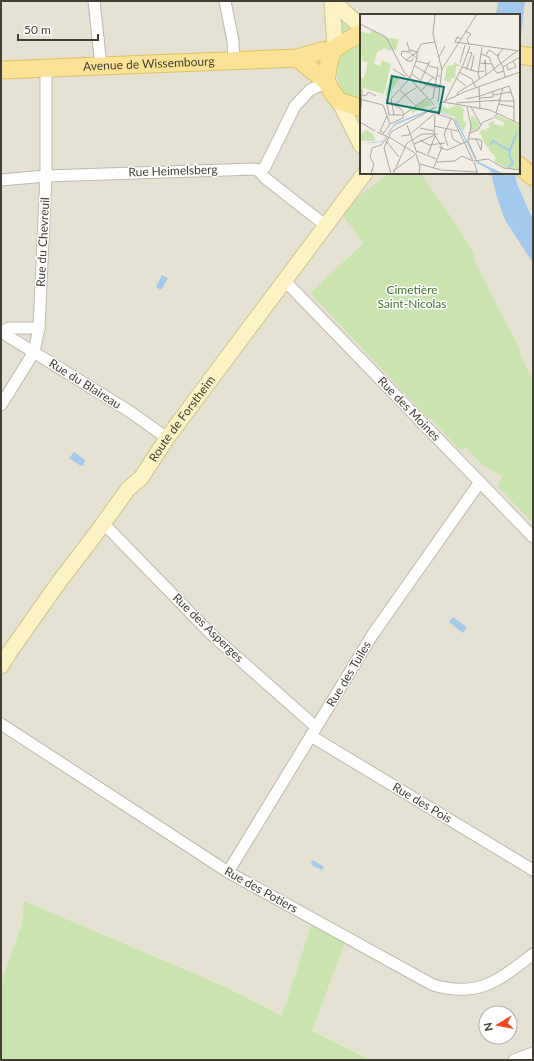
<svg xmlns="http://www.w3.org/2000/svg" width="534" height="1061" font-family="Lato,sans-serif">
<style>
.residential{fill:#e5e1d3;fill-rule:evenodd}
.green{fill:#c9e4af}
.water{fill:#a3caec}
.lines{fill:none;stroke-linecap:round;stroke-linejoin:round}
.street-casing{stroke:#bfb9ab;stroke-width:13}
.secondary-casing{stroke:#d0c496;stroke-width:17}
.primary-casing{stroke:#dec166;stroke-width:19}
.street{stroke:#fff;stroke-width:11}
.secondary{stroke:#fcf2c4;stroke-width:15}
.primary{stroke:#fae396;stroke-width:17}
.labels{text-anchor:middle;stroke-width:3;stroke-linejoin:round;paint-order:stroke}
.street-label{font-size:12px;fill:#433f35;stroke:#fff}
.park-label{font-size:12px;fill:#42722b;stroke:#fff}
.inset-river{fill:none;stroke:#a3caec;stroke-width:2}
.inset-road{fill:none;stroke:#aca89f;stroke-width:1}
.view{fill:#0f766e;fill-opacity:0.15;stroke:#0f766e;stroke-width:2}
.inset-edge{fill:none;stroke:#433f35;stroke-width:2}
</style>
<rect width="100%" height="100%" fill="#f2eee5"/>
<path class="residential" d="M1,1h532v1059h-163l-58,-29 33,-88 -34,-18 -29,91 -61,-31 -197,-84 -2,23 -21,58zM361,15h158v158h-158zM486,1013h24v24h-24z"/>
<g class="green">
<polygon points="345,20 355,31 341,39 341,23"/>
<path d="M361,42v59c-4,-2 -10,-3 -14,-6 -13,-10 -12,-36 0,-46 4,-3 10,-5 14,-7z"/>
<polygon points="390,173 420,173 457,226 475,256 473,258 520,350 519,352 533,381 533,523 498,487 502,476 481,464 466,447 460,450 430,418 429,419 310,293 364,243 342,214 350,203"/>
<polygon points="24,901 221,985 282,1016 311,925 345,943 312,1031 370,1060 1,1060 1,982 22,924"/>
</g>
<g class="water">
<polygon points="498,1 525,1 519,55 519,15 496,15"/>
<polygon points="491,173 515,173 517,184 533,220 533,263 505,220 496,194"/>
<polygon points="162,275 168,278 161,290 156,287"/>
<polygon points="74,452 85,460 84,465 81,466 69,458"/>
<polygon points="453,617 467,627 463,633 449,622"/>
<polygon points="313,860 324,867 322,870 313,866 311,863"/>
</g>
<g class="lines">
<defs>
<g id="street">
<polyline points="94,1 101,66"/>
<polyline points="225,1 233,41 234,60"/>
<polyline points="259,171 265,167 295,106 310,90 327,82"/>
<polyline points="1,180 46,176 255,169 259,171 265,178 325,225"/>
<polyline points="285,281 533,537"/>
<polyline points="1,332 129,411 167,438"/>
<polyline points="1,332 9,328 39,328"/>
<polyline points="1,405 34,352 39,328 46,176 46,68"/>
<polyline points="104,524 212,635 316,727"/>
<path d="M1,724l227,148 205,113c46,13 65,-4 100,-31"/>
<polyline points="311,736 533,870"/>
<polyline points="228,872 373,634 480,482"/>
<polyline points="514,1060 533,1053"/>
</g>
<g id="secondary">
<polyline points="332,1 335,48"/>
<polyline points="333,1 361,27"/>
<polyline points="339,101 361,145"/>
<path id="s1" d="M1,666l8,-13 50,-71 36,-47 33,-46 13,-11 26,-40 198,-265"/>
</g>
<g id="primary">
<polyline points="361,33 343,43 333,50 329,62 326,81 332,92 339,101 361,108"/>
<polyline points="519,55 533,57"/>
<polyline points="297,58 326,81"/>
<path id="s2" d="M1,70l296,-12 24,-7 12,-1"/>
<polyline points="519,165 533,177"/>
</g>
</defs>
<use href="#street" class="street-casing"/>
<use href="#secondary" class="secondary-casing"/>
<use href="#primary" class="primary-casing"/>
<use href="#street" class="street"/>
<use href="#secondary" class="secondary"/>
<use href="#primary" class="primary"/>
</g>
<g class="labels">
<g class="street-label">
<text dy="4" stroke="none"><textPath href="#s2" startOffset="148">Avenue de Wissembourg</textPath></text>
<text transform="translate(173 171) rotate(-2)" y="4">Rue Heimelsberg</text>
<text transform="translate(43 242) rotate(-87)" y="4">Rue du Chevreuil</text>
<text transform="translate(85 384) rotate(32)" y="4">Rue du Blaireau</text>
<text transform="translate(409 409) rotate(46)" y="4">Rue des Moines</text>
<text dy="4" stroke="none"><textPath href="#s1" startOffset="307">Route de Forstheim</textPath></text>
<text transform="translate(208 628) rotate(44)" y="4">Rue des Asperges</text>
<text transform="translate(349 674) rotate(-59)" y="4">Rue des Tuiles</text>
<text transform="translate(422 803) rotate(31)" y="4">Rue des Pois</text>
<text transform="translate(261 890) rotate(29)" y="4">Rue des Potiers</text>
</g>
<g class="park-label">
<text x="412" y="294">Cimetière<tspan x="412" dy="14">Saint-Nicolas</tspan></text>
</g>
</g>
<g transform="translate(360 14)">
<rect width="160" height="160" fill="#f2eee5"/>
<path d="M12,16l15,8 12,1 -3,11 -8,1 -3,-3 -8,4 -3,12 6,2 2,-6 9,4 -7,30 -21,-6 -1,3 -2,-1v-13l4,1 4,-16 -6,-1 -2,-30 10,3zM94,48l8,4h-6l-1,12h-4l1,5 -8,-3 3,-14 7,-1zM31,60l8,5 -8,12 4,2 -5,-1 -3,4h-2zM67,85l5,6 -20,8 -1,-4zM97,91l7,4 -1,12 4,2 -4,8 -9,-15 -15,-5 2,-5 7,3zM137,101l23,10v49h-2l1,-4 -12,-2 -13,-7 2,-3 -12,-15 -3,-9 -3,1 5,-6 4,3 -1,-4 5,-1 -3,-2 2,-3 4,-1v3l10,2 -1,-4 -9,-4zM111,102h3l6,9 -2,4 -7,3zM7,116l6,4 2,7h-15v-7z" fill="#c9e4af"/>
<path d="M71,95l21,7 5,5 20,40 27,13 -16,-2 4,-1 -15,-8 -24,-46 -21,-7 -37,15 -13,17 -22,2 22,-3 13,-18z" fill="#a3caec"/>
<path class="inset-river" d="M130,131l3,-4 17,10 -1,4 4,8 -5,5M150,136l7,-18"/>
<path class="inset-road" d="M75,0l-2,20 9,36M0,10l26,13 18,35 30,33M105,17l6,3 -4,5 2,6M101,25l-4,-2 -2,5 65,9M47,28l3,11 7,5M143,35l-4,4 -1,5 5,9 2,10M49,38l-7,-1 -1,4 6,6h5l1,-3M57,39l4,-9 14,-2M121,40l8,3 5,12M126,41l3,-5 9,6M79,43l6,-11M46,46l11,-8M56,47l13,3M100,49l5,-18M119,49l13,1M125,50v-4l1,15M55,52l21,13M69,52l9,2 -1,7M147,52l1,4 8,-3 -3,-6M102,53l16,5 6,-1M143,53l17,-10M33,55l13,8M134,55l3,4 7,-2M106,56l6,-17 -4,-1M111,57l3,-16M99,58l13,7 4,9M52,60l14,11 14,3M96,64l10,8M120,65l-2,-5 4,-27M61,66l9,-19M119,73l1,22M39,75l17,17M61,77l12,-14M2,81l4,1 2,-4 8,4M45,81l12,-8M98,81l-1,-2 29,-18 31,-24M133,81l18,-3M120,82l29,-10 5,15v21M120,84l13,-1v-5M0,85l23,6 7,19M26,85l3,16h14l24,-17M106,85l14,-3M70,86l3,-2 4,-23 4,2M85,87l18,-36 7,-19M140,87h14M78,88l4,-33 35,-55M83,88l47,8 30,14M96,89l45,-3M33,90l8,5 3,6M79,90l25,-12 56,-20M139,90l15,3M35,91l10,-10M107,93l4,19 -3,15M111,93l10,18M1,95l1,-19M136,99l7,-25M77,100l16,5 20,42M34,101l-3,-16 19,-21 7,-20v-6l-7,-2M0,108l15,9M47,111l10,28M74,112l24,5M60,114l14,3M91,117l2,8 8,5M17,118l11,5M24,119l-4,-2 7,-15M110,119l8,-3 5,-8 10,-4 4,-4M23,120l7,-10 13,-6v-3M41,122l8,-1 25,-21M29,123l26,16M109,125h9l4,2 -1,9 -5,-11M60,126l9,5 16,-2M26,127l13,16M108,127l8,18M54,130l21,-9M88,132l-4,-12 7,-15M79,133l8,3 21,-9M57,137l19,8M56,140l4,13 -1,7M68,140l7,-18M114,147l14,-2 16,9 16,2M76,148l19,-1 7,-5 11,5M114,148l4,12M60,150l21,6 36,2M74,153l8,-20 -8,-13 1,-19M33,157l23,-17M11,160l3,-10 -4,-7 2,-9 9,-3 6,-7M31,160l-7,-26 7,-16 45,-25M33,160l14,-31 15,-9h16"/>
<path class="view" d="M32,62l52,11 -5,26 -52,-10z"/>
<rect width="160" height="160" class="inset-edge"/>
</g>
<rect width="534" height="1061" fill="none" stroke="#433f35" stroke-width="4"/>
<g transform="translate(498 1025) rotate(259)"><circle r="19" fill="#ffffff" stroke="#b4b2ae"/>
<path d="M0-3L7 15L0 10L-7 15Z" fill="#f0491d"/>
<text y="-6" font-size="11" font-weight="bold" text-anchor="middle" fill="#433f35">N</text>
</g>
<path d="M18 34v6h80v-6" fill="none" stroke="#433f35" stroke-width="2"/>
<text x="24" y="34" font-size="12" fill="#433f35" stroke="#ffffff" stroke-width="3" paint-order="stroke">50 m</text>
</svg>
